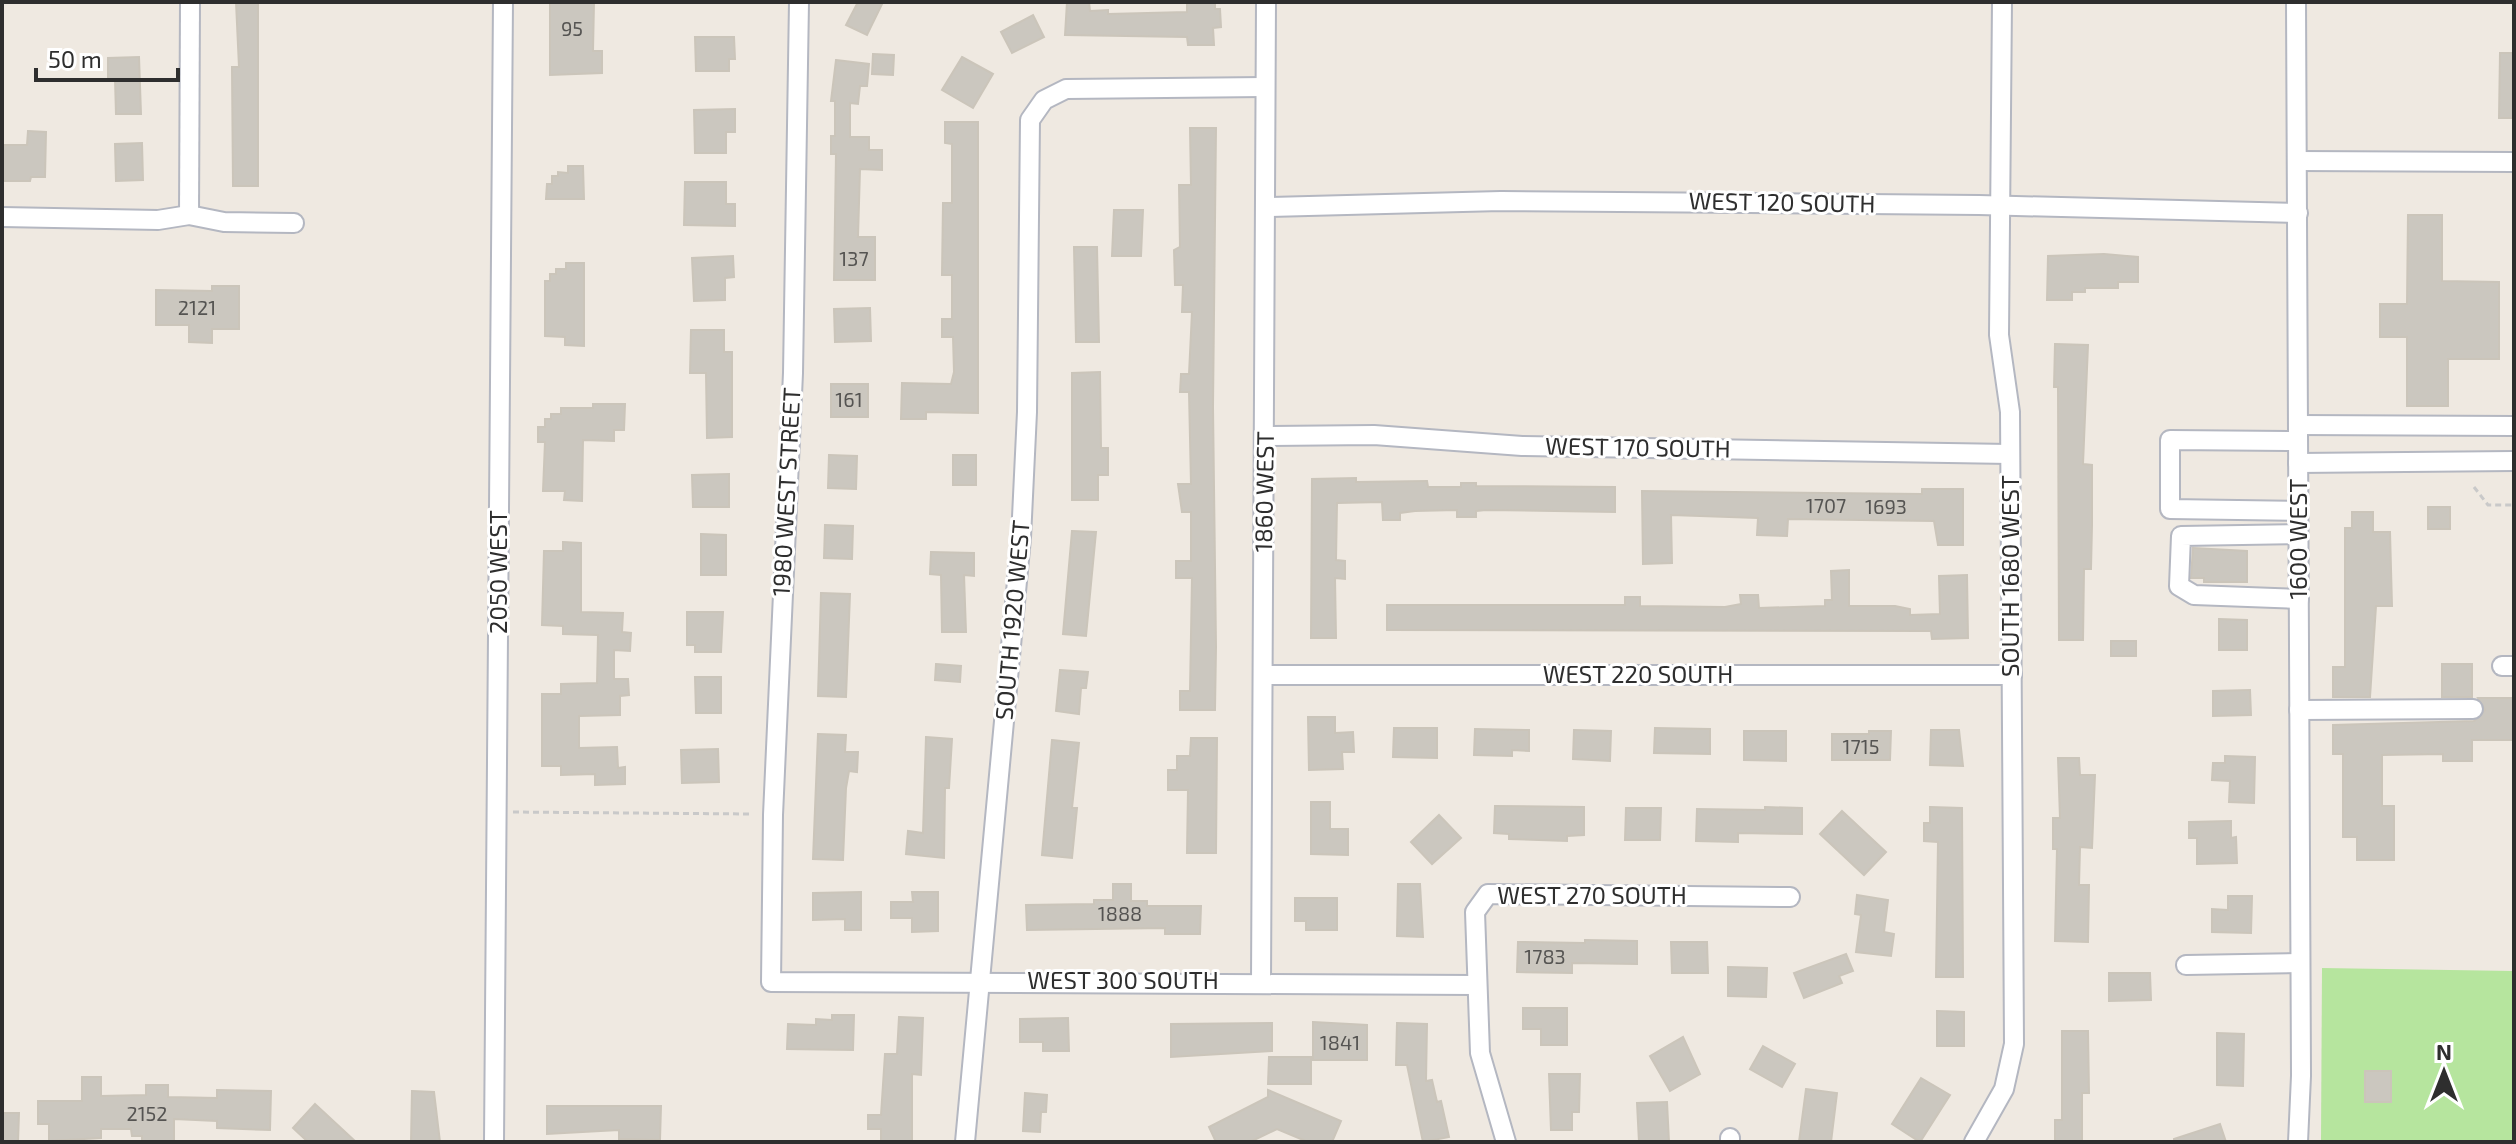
<svg xmlns="http://www.w3.org/2000/svg" width="2516" height="1144" font-family="'Exo 2',sans-serif">
<style>
.green{fill:#b6e59e}
.building{fill:#cbc7bf;stroke:#cbc5ba;stroke-width:2}
.lines{fill:none;stroke-linecap:round;stroke-linejoin:round}
.minor-casing{stroke:#b4b7c1;stroke-width:22}
.path{stroke:#c9c9c9;stroke-width:3;stroke-dasharray:6 4;stroke-linecap:butt}
.minor{stroke:#fff;stroke-width:18}
.labels{text-anchor:middle;stroke-width:6;stroke-linejoin:round;paint-order:stroke}
.number-label{font-size:20px;fill:#555452}
.street-label{font-size:24px;fill:#2e2e2e;stroke:#fff}
</style>
<rect width="100%" height="100%" fill="#efe9e1"/>
<polygon class="green" points="2322,968 2514,971 2514,1142 2321,1142"/>
<g class="building">
<polygon points="236,2 258,2 258,186 233,186 232,67 239,67"/>
<polygon points="550,2 594,2 593,51 602,51 602,73 550,75"/>
<polygon points="858,2 883,2 867,35 846,25"/>
<polygon points="1067,2 1089,2 1090,11 1108,10 1108,14 1187,12 1187,2 1215,2 1215,9 1220,9 1221,27 1213,28 1214,45 1188,45 1187,37 1065,35"/>
<polygon points="1033,15 1044,37 1012,53 1001,32"/>
<polygon points="695,37 734,37 735,59 729,59 729,71 696,71"/>
<polygon points="2500,53 2514,53 2514,118 2499,118"/>
<polygon points="873,54 894,55 893,75 872,74"/>
<polygon points="139,57 141,114 116,114 115,79 108,79 108,58"/>
<polygon points="962,57 993,74 973,108 942,90"/>
<polygon points="836,60 869,64 867,86 860,86 858,104 850,103 850,137 869,137 869,150 882,150 882,170 860,169 858,237 875,237 875,280 834,280 836,154 831,154 831,136 835,136 835,101 831,101"/>
<polygon points="735,109 735,132 726,132 726,153 695,153 694,110"/>
<polygon points="945,122 978,122 978,413 926,412 926,419 901,419 902,383 951,384 954,372 953,337 942,337 942,319 952,319 952,275 942,275 943,203 952,203 952,144 945,143"/>
<polygon points="1190,128 1216,128 1213,407 1216,647 1215,710 1180,710 1180,691 1190,691 1192,578 1176,578 1176,561 1191,561 1191,512 1182,512 1178,484 1191,484 1189,392 1180,392 1181,374 1189,374 1192,312 1182,312 1183,285 1175,285 1174,250 1180,247 1179,185 1191,185"/>
<polygon points="28,131 46,132 45,177 31,177 30,181 2,181 2,145 27,145"/>
<polygon points="142,143 143,180 116,181 115,144"/>
<polygon points="568,166 583,166 584,199 546,199 547,184 552,184 552,176 558,176 558,172 568,173"/>
<polygon points="685,182 726,182 726,204 735,204 735,226 684,225"/>
<polygon points="1114,210 1143,210 1141,256 1112,256"/>
<polygon points="2408,215 2442,215 2442,281 2499,282 2499,359 2448,359 2448,406 2407,406 2407,337 2380,337 2380,304 2407,304"/>
<polygon points="1074,247 1097,247 1099,342 1076,342"/>
<polygon points="2104,254 2138,257 2138,282 2118,282 2118,288 2085,288 2085,292 2072,292 2072,300 2047,300 2048,256"/>
<polygon points="733,256 734,277 725,278 725,300 694,301 692,258"/>
<polygon points="566,263 584,263 584,346 565,345 565,337 545,336 545,281 550,281 550,274 556,274 556,269 566,269"/>
<polygon points="212,286 239,286 239,329 212,329 212,343 189,342 189,325 156,325 156,290 212,291"/>
<polygon points="870,308 871,341 835,342 834,309"/>
<polygon points="691,330 724,330 724,352 732,352 732,437 707,438 706,373 690,373"/>
<polygon points="2055,344 2088,345 2083,464 2092,465 2092,525 2091,569 2084,569 2083,640 2059,640 2058,387 2054,387"/>
<polygon points="1100,372 1101,448 1108,448 1108,475 1098,475 1098,500 1072,500 1072,373"/>
<rect x="831" y="384" width="37" height="33"/>
<polygon points="593,404 625,404 624,430 614,430 614,441 583,440 582,501 564,500 565,491 543,491 545,442 538,442 538,427 545,427 545,419 551,419 551,414 561,414 561,408 593,408"/>
<polygon points="829,455 857,456 856,489 828,488"/>
<rect x="953" y="455" width="23" height="30"/>
<polygon points="729,474 729,507 693,507 692,475"/>
<polygon points="1356,478 1356,482 1427,481 1428,487 1461,487 1461,483 1476,483 1476,486 1615,487 1615,512 1486,510 1476,511 1476,517 1457,517 1457,510 1415,511 1400,513 1400,520 1383,520 1382,502 1337,503 1336,560 1345,561 1345,579 1335,578 1336,638 1311,638 1312,479"/>
<polygon points="1922,489 1963,489 1963,545 1938,545 1934,521 1788,519 1787,536 1757,535 1758,518 1671,515 1672,563 1643,564 1642,491 1922,494"/>
<rect x="2428" y="507" width="22" height="22"/>
<polygon points="2352,512 2373,512 2373,532 2390,532 2392,606 2376,606 2370,697 2333,697 2333,667 2345,667 2345,528 2352,528"/>
<polygon points="825,525 853,526 852,559 824,558"/>
<polygon points="1072,531 1096,532 1086,636 1063,634"/>
<polygon points="701,534 726,535 726,575 701,575"/>
<polygon points="563,542 581,543 581,612 623,613 622,632 631,633 630,651 614,650 614,679 628,679 629,695 620,696 620,715 579,716 579,748 617,747 618,768 625,767 625,784 595,785 595,774 561,775 561,766 542,766 542,694 561,694 561,684 597,683 598,635 563,634 563,626 542,625 544,551 563,551"/>
<polygon points="2193,548 2247,551 2247,582 2204,582 2204,578 2191,578"/>
<polygon points="931,552 974,553 974,576 964,575 966,632 942,632 941,575 930,574"/>
<polygon points="1849,570 1849,606 1895,606 1910,609 1910,615 1940,614 1939,576 1967,575 1968,638 1932,639 1931,631 1387,630 1387,605 1625,605 1625,597 1640,597 1640,606 1725,607 1741,604 1740,595 1758,595 1759,608 1825,606 1825,600 1832,600 1831,571"/>
<polygon points="821,593 850,594 846,697 818,696"/>
<polygon points="687,612 723,612 721,652 695,652 695,645 687,645"/>
<polygon points="2219,619 2247,620 2247,650 2219,650"/>
<rect x="2111" y="641" width="25" height="15"/>
<polygon points="936,664 961,666 960,682 935,680"/>
<rect x="2442" y="664" width="30" height="33"/>
<polygon points="1060,670 1088,672 1086,688 1081,688 1079,714 1056,711"/>
<polygon points="695,677 721,677 721,713 696,713"/>
<polygon points="2250,690 2251,715 2213,716 2213,691"/>
<polygon points="2478,698 2514,698 2514,740 2472,740 2472,761 2443,761 2443,754 2382,755 2382,806 2394,806 2394,860 2357,860 2357,837 2343,837 2343,754 2333,754 2333,725 2474,721 2485,710"/>
<polygon points="1308,717 1335,717 1335,733 1353,732 1354,752 1342,752 1343,769 1309,770"/>
<polygon points="1394,728 1437,728 1437,758 1393,757"/>
<polygon points="1655,728 1710,729 1710,754 1654,753"/>
<polygon points="1475,729 1529,730 1529,751 1512,750 1512,756 1474,755"/>
<polygon points="1574,730 1611,731 1610,761 1573,759"/>
<polygon points="1931,730 1959,730 1963,766 1930,765"/>
<polygon points="1744,731 1786,731 1786,761 1744,760"/>
<polygon points="1869,731 1891,731 1890,760 1832,760 1832,734 1869,734"/>
<polygon points="818,734 846,735 845,752 858,752 857,772 849,771 846,788 843,860 813,859"/>
<polygon points="926,737 952,739 949,788 945,788 944,858 906,854 908,831 923,833"/>
<polygon points="1191,738 1217,738 1216,853 1187,853 1188,790 1168,790 1168,770 1177,770 1177,756 1190,756"/>
<polygon points="1052,740 1079,743 1072,808 1077,808 1072,858 1042,855"/>
<polygon points="718,749 719,782 682,783 681,750"/>
<polygon points="2225,756 2255,757 2254,803 2229,802 2230,781 2212,780 2213,763 2225,763"/>
<polygon points="2058,758 2079,758 2080,775 2095,775 2092,848 2080,847 2079,885 2089,885 2088,942 2055,941 2057,849 2053,849 2053,818 2060,818"/>
<polygon points="1311,802 1330,802 1330,829 1348,829 1348,855 1311,854"/>
<polygon points="1495,806 1584,807 1584,835 1567,836 1567,841 1509,839 1509,834 1494,833"/>
<polygon points="1765,807 1802,808 1802,834 1738,833 1738,842 1696,841 1697,809 1765,810"/>
<polygon points="1930,807 1962,808 1963,977 1936,977 1938,842 1924,841 1924,823 1930,823"/>
<polygon points="1626,808 1661,808 1660,840 1625,840"/>
<polygon points="1842,811 1886,852 1864,875 1820,834"/>
<polygon points="1439,815 1461,838 1432,864 1411,842"/>
<polygon points="2231,821 2231,838 2236,837 2237,863 2197,864 2197,838 2189,838 2189,822"/>
<polygon points="1113,884 1131,884 1131,901 1147,901 1147,906 1201,906 1200,934 1165,934 1165,928 1027,930 1026,905 1094,904 1094,900 1113,900"/>
<polygon points="1398,884 1420,884 1423,937 1397,936"/>
<polygon points="861,892 861,930 845,930 845,919 813,920 813,893"/>
<polygon points="912,892 938,892 938,931 912,932 912,918 891,918 891,902 913,902"/>
<polygon points="1857,895 1888,900 1884,932 1894,934 1891,956 1856,952 1861,915 1855,914"/>
<polygon points="2228,896 2252,896 2251,933 2212,932 2212,909 2228,910"/>
<polygon points="1295,898 1337,898 1337,930 1306,930 1306,921 1295,921"/>
<polygon points="1585,940 1637,941 1637,964 1572,963 1572,973 1517,972 1518,942 1585,943"/>
<polygon points="1671,942 1707,942 1708,973 1672,973"/>
<polygon points="1846,954 1853,971 1839,976 1842,983 1804,998 1794,973"/>
<polygon points="1728,967 1767,968 1766,997 1728,996"/>
<polygon points="2109,973 2150,973 2151,1000 2109,1001"/>
<polygon points="1523,1008 1567,1008 1567,1045 1541,1045 1541,1029 1523,1029"/>
<polygon points="1937,1011 1964,1012 1964,1046 1937,1046"/>
<polygon points="832,1015 854,1015 853,1050 787,1049 788,1024 816,1025 816,1019 832,1020"/>
<polygon points="899,1017 923,1018 921,1075 912,1074 912,1142 881,1142 881,1129 868,1129 868,1115 881,1115 885,1054 897,1054"/>
<polygon points="1068,1018 1069,1051 1043,1051 1043,1042 1020,1042 1020,1019"/>
<polygon points="1313,1022 1367,1025 1367,1060 1313,1060"/>
<polygon points="1272,1023 1272,1051 1171,1057 1171,1024"/>
<polygon points="1397,1023 1427,1024 1426,1081 1432,1080 1437,1102 1441,1101 1449,1137 1423,1142 1407,1065 1396,1065"/>
<polygon points="2062,1031 2088,1031 2089,1093 2082,1093 2082,1142 2055,1142 2055,1120 2062,1120"/>
<polygon points="2217,1033 2244,1034 2243,1086 2217,1085"/>
<polygon points="1683,1037 1700,1074 1670,1091 1650,1056"/>
<polygon points="1763,1046 1795,1064 1782,1087 1750,1069"/>
<polygon points="1269,1057 1311,1057 1311,1084 1268,1084"/>
<rect x="2365" y="1071" width="26" height="31"/>
<polygon points="1549,1074 1580,1074 1579,1112 1572,1112 1572,1130 1551,1130"/>
<polygon points="82,1077 101,1077 101,1096 146,1095 146,1085 168,1085 168,1097 217,1098 217,1090 271,1091 270,1130 217,1128 217,1121 174,1119 174,1142 142,1142 142,1136 132,1136 131,1129 101,1129 101,1138 49,1141 49,1124 38,1124 38,1101 82,1101"/>
<polygon points="1921,1078 1950,1095 1920,1142 1892,1124"/>
<polygon points="1806,1089 1837,1093 1831,1142 1799,1142"/>
<polygon points="1268,1090 1341,1121 1332,1142 1308,1142 1277,1129 1250,1142 1216,1142 1209,1127 1268,1097"/>
<polygon points="412,1091 434,1092 440,1142 411,1142"/>
<polygon points="1025,1093 1047,1095 1046,1112 1041,1112 1040,1132 1023,1131"/>
<polygon points="1667,1102 1669,1142 1639,1142 1637,1103"/>
<polygon points="315,1104 356,1142 308,1142 293,1128"/>
<polygon points="547,1106 661,1106 660,1140 619,1139 619,1130 547,1134"/>
<polygon points="2,1113 19,1113 18,1142 2,1142"/>
<polygon points="2220,1124 2226,1142 2174,1142 2174,1139"/>
</g>
<g class="lines">
<defs>
<g id="minor">
<polyline points="799,2 793,373 773,815 771,982 1476,985"/>
<polyline points="2296,2 2301,1076 2298,1142"/>
<polyline points="2297,161 2514,162"/>
<polyline points="1266,207 1501,201 1979,205 2298,213"/>
<polyline points="189,215 190,2"/>
<polyline points="2,217 158,220 189,215 224,222 294,223"/>
<polyline points="2298,425 2514,426"/>
<polyline points="1266,436 1374,435 1522,446 2010,454"/>
<polyline points="2298,441 2170,440 2170,509 2299,511"/>
<polyline points="2298,463 2514,461"/>
<polyline points="2298,534 2181,536 2179,586 2194,595 2299,599"/>
<polyline points="2502,666 2514,666"/>
<polyline points="1264,675 2012,675"/>
<polyline points="2299,710 2473,709"/>
<polyline points="2186,965 2300,963"/>
<polyline points="1261,982 1266,2"/>
<polyline points="494,1142 503,2"/>
<polyline points="965,1142 1021,538 1027,412 1030,120 1044,100 1066,89 1265,87"/>
<polyline points="1506,1142 1480,1053 1475,912 1488,894 1790,897"/>
<polyline points="1730,1142 1730,1138"/>
<polyline points="1974,1142 2004,1089 2014,1044 2010,412 1999,335 2002,2"/>
</g>
</defs>
<use href="#minor" class="minor-casing"/>
<g class="path">
<polyline points="2474,487 2488,505 2514,505"/>
<polyline points="513,812 753,814"/>
</g>
<use href="#minor" class="minor"/>
</g>
<g class="labels">
<g class="number-label">
<text x="572" y="36">95</text>
<text x="854" y="266">137</text>
<text x="197" y="315">2121</text>
<text x="849" y="407">161</text>
<text x="1826" y="513">1707</text>
<text x="1886" y="514">1693</text>
<text x="1861" y="754">1715</text>
<text x="1120" y="921">1888</text>
<text x="1545" y="964">1783</text>
<text x="1340" y="1050">1841</text>
<text x="147" y="1121">2152</text>
</g>
<g class="street-label">
<text transform="translate(1782 203) rotate(1)" y="8">WEST 120 SOUTH</text>
<text transform="translate(1638 448) rotate(1)" y="8">WEST 170 SOUTH</text>
<text transform="translate(787 492) rotate(-87)" y="8">1980 WEST STREET</text>
<text transform="translate(1265 492) rotate(-89)" y="8">1860 WEST</text>
<text transform="translate(2299 539) rotate(-90)" y="8">1600 WEST</text>
<text transform="translate(499 572) rotate(-90)" y="8">2050 WEST</text>
<text transform="translate(2011 576) rotate(-90)" y="8">SOUTH 1680 WEST</text>
<text transform="translate(1013 620) rotate(-85)" y="8">SOUTH 1920 WEST</text>
<text x="1638" y="683">WEST 220 SOUTH</text>
<text x="1592" y="904">WEST 270 SOUTH</text>
<text x="1123" y="989">WEST 300 SOUTH</text>
</g>
</g>
<rect width="2516" height="1144" fill="none" stroke="#2e2e2e" stroke-width="8"/>
<g transform="translate(2444 1072)" stroke="#ffffff" stroke-width="6" paint-order="stroke">
<path d="M0-6L14 30L0 20L-14 30Z" fill="#2e2e2e"/>
<text y="-12" font-size="22" font-weight="bold" text-anchor="middle" fill="#2e2e2e">N</text>
</g>
<path d="M36 68v12h142v-12" fill="none" stroke="#2e2e2e" stroke-width="4"/>
<text x="48" y="68" font-size="24" fill="#2e2e2e" stroke="#ffffff" stroke-width="6" paint-order="stroke">50 m</text>
</svg>
